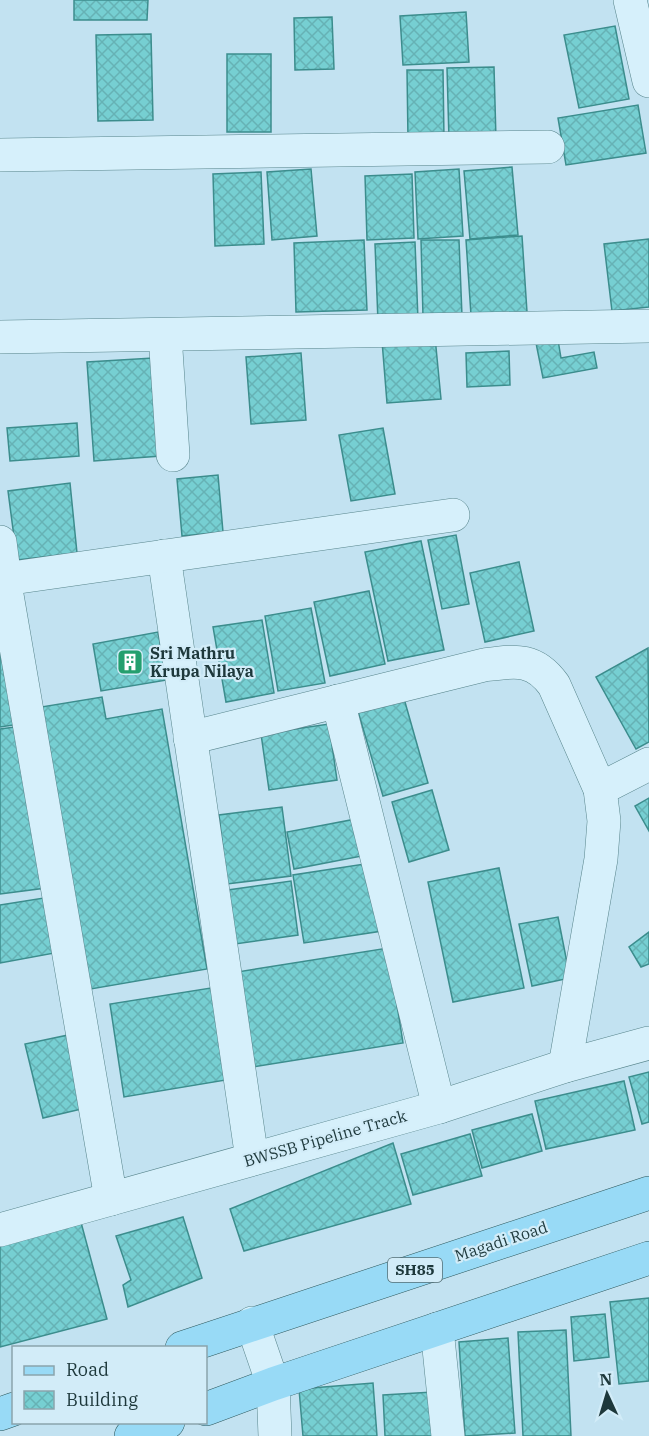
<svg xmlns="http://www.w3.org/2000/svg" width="649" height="1436" font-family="'IBM Plex Serif',serif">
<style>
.building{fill:url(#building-cross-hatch);stroke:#3c8d8d;stroke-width:1.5}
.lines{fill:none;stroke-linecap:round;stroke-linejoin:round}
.minor-casing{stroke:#58858c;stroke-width:34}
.primary-casing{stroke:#2c565a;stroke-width:34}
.minor{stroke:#d6f0fb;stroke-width:33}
.primary{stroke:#98daf6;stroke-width:33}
.labels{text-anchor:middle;stroke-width:4.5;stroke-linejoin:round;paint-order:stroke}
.shield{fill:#d2ecf8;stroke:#536e74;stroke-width:1.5}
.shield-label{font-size:15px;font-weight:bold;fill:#1d383b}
.poi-label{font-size:16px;font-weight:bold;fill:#1d383b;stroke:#d2ecf8;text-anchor:start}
.street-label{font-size:16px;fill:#1d383b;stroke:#d2ecf8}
</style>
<defs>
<pattern id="building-cross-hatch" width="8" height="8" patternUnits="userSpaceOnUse" patternTransform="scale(1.5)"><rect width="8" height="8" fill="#76cfd2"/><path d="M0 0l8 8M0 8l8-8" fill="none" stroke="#66b2b5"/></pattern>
</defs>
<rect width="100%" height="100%" fill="#c2e2f1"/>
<g class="building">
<polygon points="74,0 148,0 147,20 74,20"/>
<polygon points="466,12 469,62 403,65 400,16"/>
<polygon points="332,17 334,69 295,70 294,18"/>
<polygon points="615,26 629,99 579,108 564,35"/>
<polygon points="151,34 153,120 98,121 96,35"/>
<rect x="227" y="54" width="44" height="78"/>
<polygon points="494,67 496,139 449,140 447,68"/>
<polygon points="407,70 443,70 444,139 408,140"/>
<polygon points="638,105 646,153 566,165 558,118"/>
<polygon points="512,167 518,235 470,239 464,171"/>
<polygon points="311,169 317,236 272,240 267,172"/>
<polygon points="459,169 463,236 418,239 415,172"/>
<polygon points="261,172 264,244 215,246 213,174"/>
<polygon points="412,174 414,238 367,240 365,176"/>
<polygon points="522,236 527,312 471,315 466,240"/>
<polygon points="649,239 649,307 612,311 604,244"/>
<polygon points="364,240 367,310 296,312 294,243"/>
<polygon points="421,240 459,240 462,316 423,317"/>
<polygon points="415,242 418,320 378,322 375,244"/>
<polygon points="557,334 561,358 594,352 597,368 543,378 535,338"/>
<polygon points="435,337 441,399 387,403 382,341"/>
<polygon points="509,351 510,385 467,387 466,353"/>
<polygon points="301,353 306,420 251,424 246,357"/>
<polygon points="153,358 161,456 94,461 87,362"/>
<polygon points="77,423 79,456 10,461 7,428"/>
<polygon points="383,428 395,494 351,501 339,435"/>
<polygon points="218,475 223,532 182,536 177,479"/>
<polygon points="70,483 77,553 17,560 8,491"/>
<polygon points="456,535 469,604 442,609 428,540"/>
<polygon points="421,541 444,650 388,661 365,552"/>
<polygon points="519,562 534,631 485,642 470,573"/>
<polygon points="369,591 385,664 330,676 314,602"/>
<polygon points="311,608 325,683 278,691 265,616"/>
<polygon points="262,620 274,693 226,702 213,627"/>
<polygon points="158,632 167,680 101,691 93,644"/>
<polygon points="648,648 649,742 636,749 596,677"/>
<polygon points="0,649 20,724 0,727"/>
<polygon points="403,695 428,783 383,796 357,708"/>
<polygon points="102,697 106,719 162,709 207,969 85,990 35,708"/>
<polygon points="329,724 337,780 269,790 261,734"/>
<polygon points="22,726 46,888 0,894 0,729"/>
<polygon points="432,790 449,850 409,862 392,802"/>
<polygon points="649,798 649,831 635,806"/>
<polygon points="282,807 291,876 227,884 219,815"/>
<polygon points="356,819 362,856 294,869 287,832"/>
<polygon points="371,863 382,931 304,943 293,875"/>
<polygon points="499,868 524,988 453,1002 428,882"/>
<polygon points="291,881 298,935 228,945 221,891"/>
<polygon points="50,897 60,952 0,963 0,905"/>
<polygon points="558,917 570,978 532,986 519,924"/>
<polygon points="649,932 649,964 641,967 629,947"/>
<polygon points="388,948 403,1043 253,1067 237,972"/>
<polygon points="217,987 232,1079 124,1097 110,1004"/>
<polygon points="73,1034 90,1107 43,1118 25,1044"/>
<polygon points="649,1072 649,1122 642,1124 629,1077"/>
<polygon points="624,1081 635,1130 546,1149 535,1101"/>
<polygon points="532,1114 542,1151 482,1168 472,1130"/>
<polygon points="470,1134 482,1176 413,1195 401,1154"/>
<polygon points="393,1143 411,1204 244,1251 230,1209"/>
<polygon points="79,1215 107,1319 0,1347 0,1244"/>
<polygon points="183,1217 202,1278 128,1307 123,1285 131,1280 116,1236"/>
<polygon points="649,1298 649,1381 619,1384 610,1302"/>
<polygon points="605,1314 609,1357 574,1361 571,1317"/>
<polygon points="566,1330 571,1436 523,1436 518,1332"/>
<polygon points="508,1338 515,1433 465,1436 459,1342"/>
<polygon points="373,1383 377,1436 303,1436 299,1389"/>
<polygon points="433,1392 435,1436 385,1436 383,1395"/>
</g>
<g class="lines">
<defs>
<g id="minor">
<polyline points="630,0 649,81"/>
<polyline points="0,155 548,147"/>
<polyline points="165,335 173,455"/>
<path d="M0,337c216,-2 433,-9 649,-11"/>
<polyline points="0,542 7,595 111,1199"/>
<polyline points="164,556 252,1159"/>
<polyline points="5,579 453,515"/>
<polyline points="338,701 439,1107"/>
<path d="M190,738l294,-73c31,-4 50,-8 70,20l46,104 4,32 -3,38 -36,207"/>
<polyline points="600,789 649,764"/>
<polyline points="0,1230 439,1107 565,1066 649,1043"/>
<polyline points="252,1323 273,1384 275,1436"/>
<polyline points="437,1329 448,1436"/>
</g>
<g id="primary">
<polyline points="182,1348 649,1193"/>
<polyline points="206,1409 273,1384 649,1258"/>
<polyline points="0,1414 14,1409"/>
<polyline points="131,1436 168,1422"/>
</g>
</defs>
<use href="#minor" class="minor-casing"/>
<use href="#primary" class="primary-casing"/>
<use href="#minor" class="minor"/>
<use href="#primary" class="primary"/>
</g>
<defs>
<symbol id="building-square" viewBox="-11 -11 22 22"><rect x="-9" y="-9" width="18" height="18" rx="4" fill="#249f6e" stroke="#d2ecf8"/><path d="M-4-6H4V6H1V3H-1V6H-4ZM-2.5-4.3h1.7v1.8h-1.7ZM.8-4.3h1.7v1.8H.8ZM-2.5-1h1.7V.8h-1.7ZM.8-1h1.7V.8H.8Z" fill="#fff"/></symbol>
</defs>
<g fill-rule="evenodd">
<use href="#building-square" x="115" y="647" width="30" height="30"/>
</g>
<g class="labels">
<rect class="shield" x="388" y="1258" width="54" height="24" rx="4.5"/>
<g class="shield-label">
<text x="415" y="1275">SH85</text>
</g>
<g class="poi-label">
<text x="150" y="659">Sri Mathru<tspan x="150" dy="18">Krupa Nilaya</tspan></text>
</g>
<g class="street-label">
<text transform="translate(325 1138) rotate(-16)" y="6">BWSSB Pipeline Track</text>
<text transform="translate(501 1241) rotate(-18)" y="6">Magadi Road</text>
</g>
</g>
<rect x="12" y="1346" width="195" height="78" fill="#d2ecf8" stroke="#8aa4ac" stroke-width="1.5"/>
<rect x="24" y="1366" width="30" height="9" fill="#98daf6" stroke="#8aa4ac" stroke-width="1.5"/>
<text x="66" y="1376" font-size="18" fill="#1d383b">Road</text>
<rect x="24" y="1391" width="30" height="18" fill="url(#building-cross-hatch)" stroke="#8aa4ac" stroke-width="1.5"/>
<text x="66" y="1406" font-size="18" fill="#1d383b">Building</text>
<g transform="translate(607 1394) rotate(356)" stroke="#d2ecf8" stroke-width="4.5" paint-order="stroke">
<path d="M0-4.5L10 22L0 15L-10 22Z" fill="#1d383b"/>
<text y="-9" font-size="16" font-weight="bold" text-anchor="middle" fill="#1d383b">N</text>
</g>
</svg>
